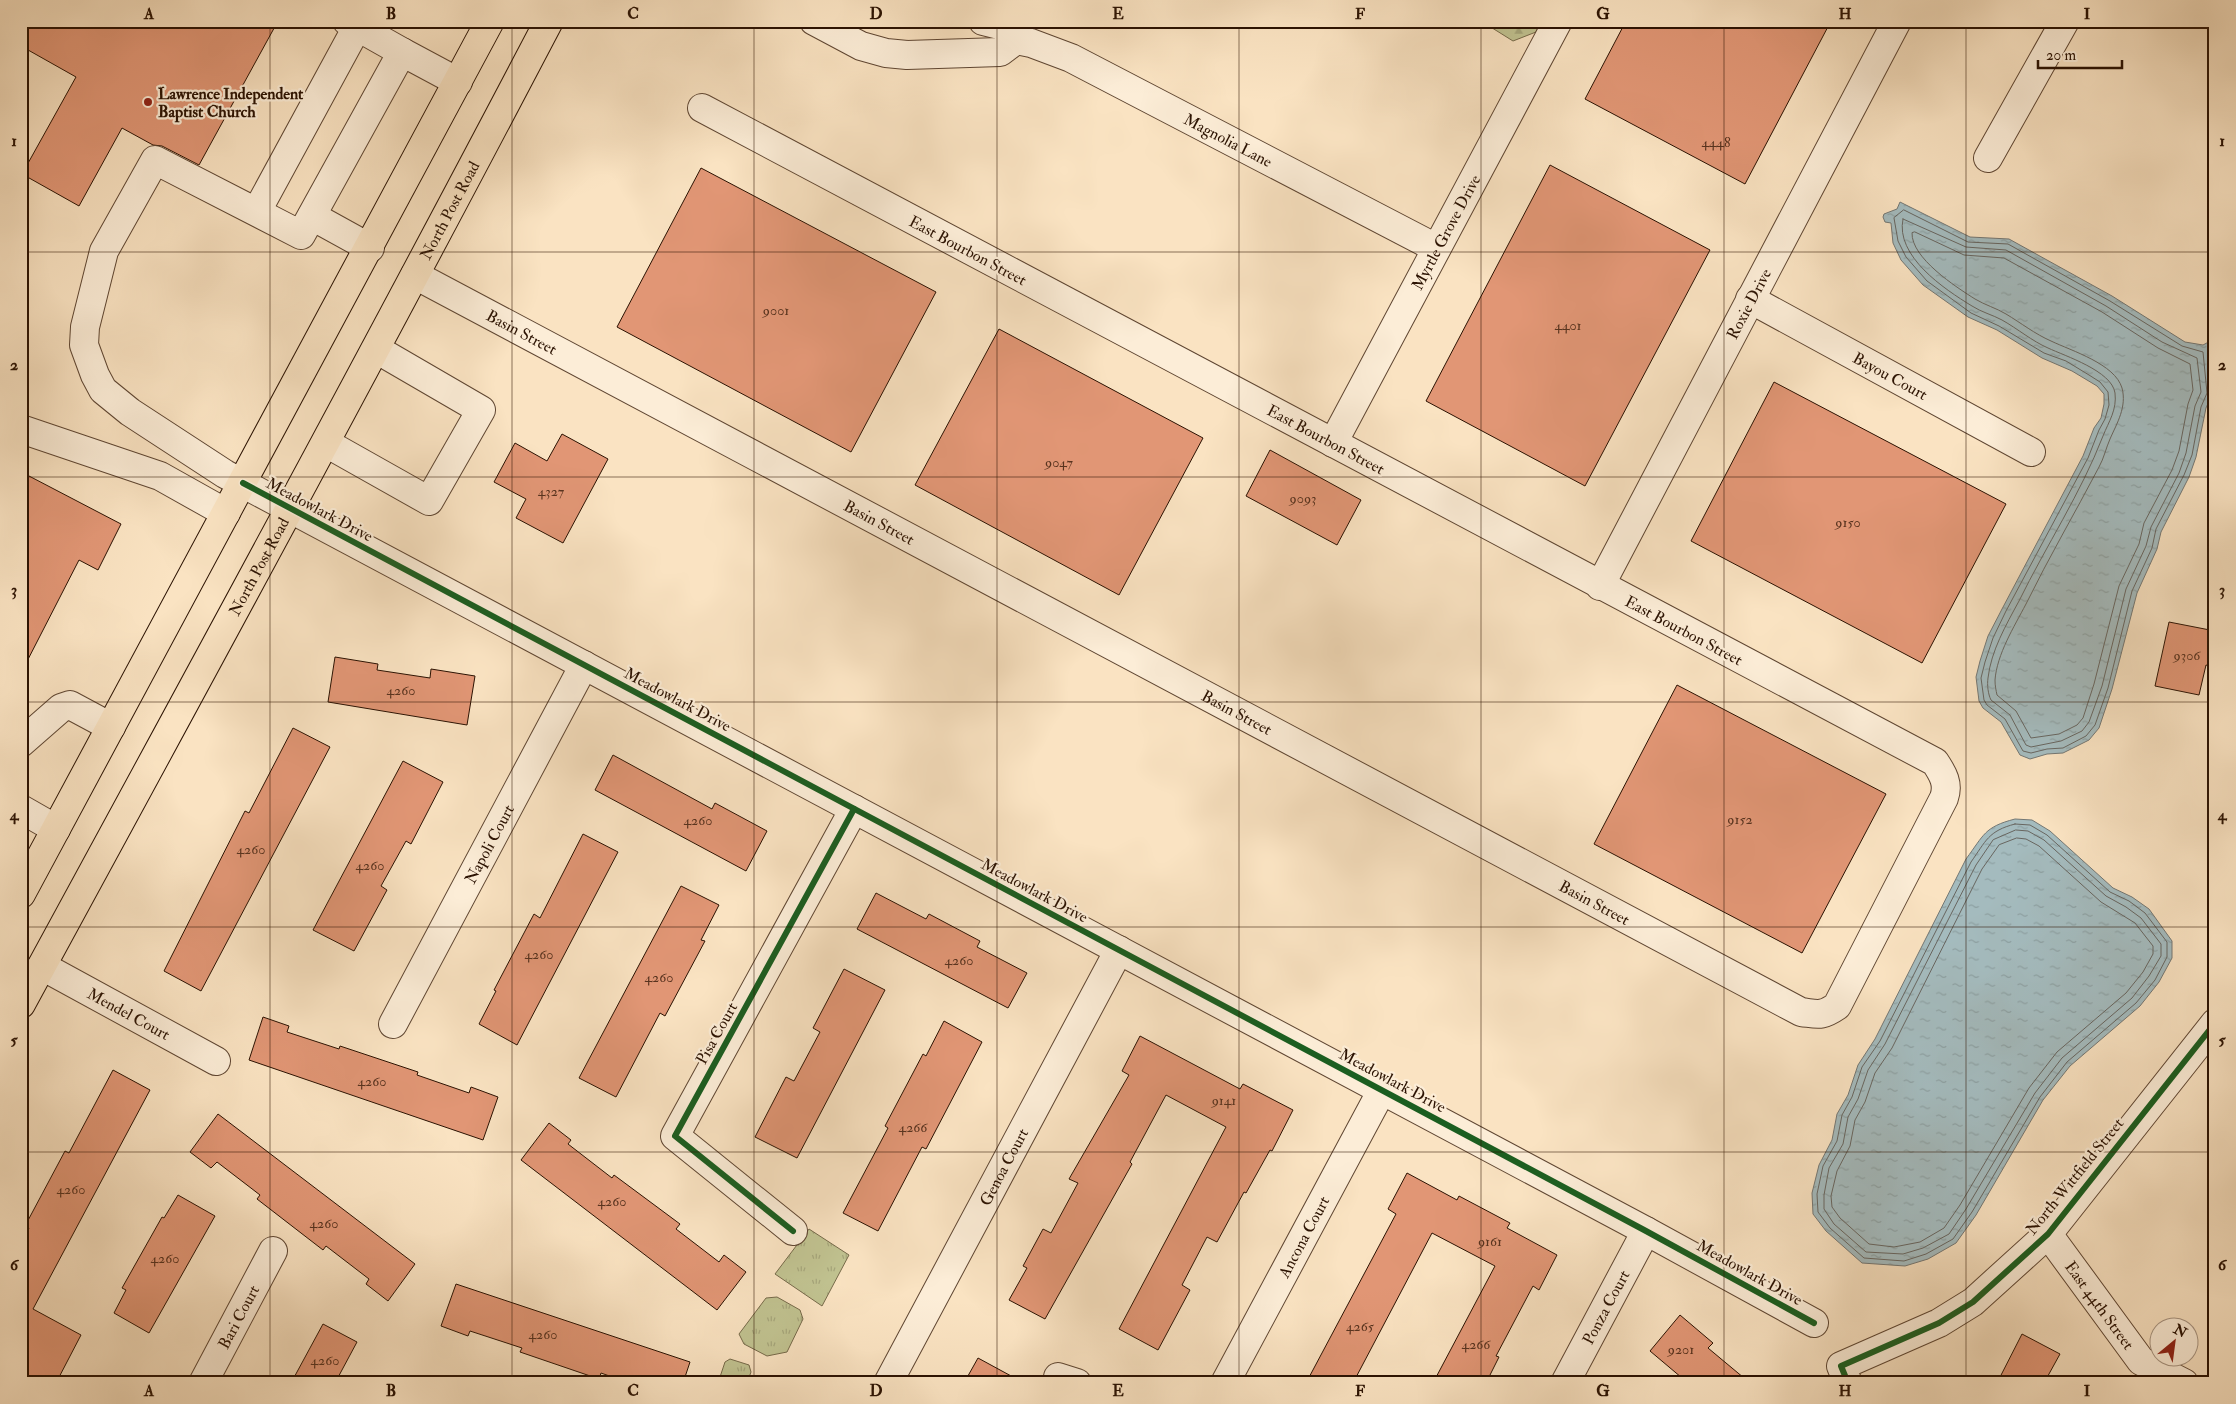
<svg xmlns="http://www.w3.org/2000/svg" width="2236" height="1404" font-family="'IM FELL Double Pica',serif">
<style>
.forest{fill:url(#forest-firs);stroke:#766a4a}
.park{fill:url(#park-tufts);stroke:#766a4a}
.water{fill:url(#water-ripples);stroke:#747773}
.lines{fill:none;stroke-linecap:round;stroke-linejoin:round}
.shore{stroke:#686660;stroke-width:1}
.building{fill:#e19675;stroke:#2b1202}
.minor-casing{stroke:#5f4632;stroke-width:30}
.major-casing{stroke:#2b1202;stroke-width:30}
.minor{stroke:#fcedd7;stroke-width:28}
.major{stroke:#fae3c2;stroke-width:28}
.cycleway-casing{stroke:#fcedd7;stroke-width:9}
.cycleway{stroke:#1b5e20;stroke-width:6}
.grid{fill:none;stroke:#2b1202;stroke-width:1;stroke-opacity:0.55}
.poi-dot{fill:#8f2418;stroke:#fcedd7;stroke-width:2}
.labels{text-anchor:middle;stroke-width:4.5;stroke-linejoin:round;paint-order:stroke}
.number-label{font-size:14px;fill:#58331f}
.poi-label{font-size:16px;font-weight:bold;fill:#2b1202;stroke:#fcedd7;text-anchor:start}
.street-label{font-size:16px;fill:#2b1202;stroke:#fcedd7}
.neatline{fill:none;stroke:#2b1202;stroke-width:2}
.grid-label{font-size:16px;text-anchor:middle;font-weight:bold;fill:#2b1202}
</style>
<defs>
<pattern id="forest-firs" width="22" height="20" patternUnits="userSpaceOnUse" patternTransform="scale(1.25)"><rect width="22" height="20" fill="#c1c391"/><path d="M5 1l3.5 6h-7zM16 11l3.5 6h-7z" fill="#a6a67b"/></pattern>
<pattern id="park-tufts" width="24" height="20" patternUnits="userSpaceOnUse" patternTransform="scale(1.25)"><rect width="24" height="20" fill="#c1c391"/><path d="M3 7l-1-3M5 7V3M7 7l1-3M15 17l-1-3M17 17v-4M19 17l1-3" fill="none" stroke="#a6a67b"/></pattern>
<pattern id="water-ripples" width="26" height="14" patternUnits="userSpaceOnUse" patternTransform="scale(1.25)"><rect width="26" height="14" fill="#a4bbbe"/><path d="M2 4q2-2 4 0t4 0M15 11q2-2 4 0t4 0" fill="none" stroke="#8da0a2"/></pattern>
</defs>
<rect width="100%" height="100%" fill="#fae3c2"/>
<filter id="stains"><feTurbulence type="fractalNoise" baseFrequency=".004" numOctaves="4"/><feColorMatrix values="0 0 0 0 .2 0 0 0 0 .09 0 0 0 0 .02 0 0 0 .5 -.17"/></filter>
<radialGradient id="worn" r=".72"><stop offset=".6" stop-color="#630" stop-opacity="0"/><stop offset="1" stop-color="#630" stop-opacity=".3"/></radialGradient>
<polygon class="forest" points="1481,21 1541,21 1536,32 1513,41"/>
<g class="park">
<polygon points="809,1229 849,1255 822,1306 775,1274"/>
<polygon points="777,1297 800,1310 803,1319 787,1352 767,1356 744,1344 739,1334 766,1298"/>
<polygon points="730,1359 749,1365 751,1372 747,1383 718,1383 725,1362"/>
</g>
<g class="water">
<polygon points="1900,202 1970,237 2009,239 2112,296 2185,342 2203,345 2214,339 2208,357 2212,394 2206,408 2196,457 2189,477 2161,532 2157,549 2137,593 2112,689 2099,728 2089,740 2063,753 2047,754 2030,759 2020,755 2001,722 1983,708 1979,701 1976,677 1980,661 1988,636 2002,609 2083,456 2094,428 2101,418 2104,404 2104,394 2097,386 2072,371 2042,358 1997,330 1968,317 1923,285 1901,260 1893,243 1891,223 1885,222 1883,217 1884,214 1897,209"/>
<path d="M2015,819l17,1 18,11 63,57 19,9 17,12 23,32v17l-13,24 -19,24 -70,60 -27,34 -67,115 -20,28 -28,16 -23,7 -43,-3 -36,-32 -13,-17 -1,-21 7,-28 13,-25 5,-26 11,-19 10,-30 17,-26 91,-180c18,-24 18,-32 49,-40z"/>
</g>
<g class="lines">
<g class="shore">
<polygon points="1904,210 1968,242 2008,244 2110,301 2182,346 2203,352 2207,393 2201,407 2192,455 2184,475 2156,529 2152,548 2132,591 2108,688 2095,725 2086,736 2063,748 2047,749 2031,753 2023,751 2005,719 1987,705 1984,700 1981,678 1985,662 1993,638 2006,611 2088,458 2099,430 2105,419 2109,405 2108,392 2100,382 2089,375 2066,361 2044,353 1999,326 1971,313 1927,281 1906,257 1898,241 1894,218"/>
<path d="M1903,219l63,28 40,3 100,56 56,36 35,16 4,34 -6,14 -9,47 -7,20 -28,54 -5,19 -20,43 -24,97 -13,36 -7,9 -21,10 -30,6 -5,-2 -16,-30 -19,-15c-3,-6 -4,-15 -3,-22 3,-27 18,-53 31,-77 27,-55 62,-108 84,-165 6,-15 14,-26 12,-43 -3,-22 -50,-37 -67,-45 -16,-7 -30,-19 -46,-28 -9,-5 -21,-8 -30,-14 -28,-17 -77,-50 -69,-87z"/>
<path d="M1915,232l49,23 40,3 98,54 56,36 32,16 3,26 -5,14 -9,47 -7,19 -28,53 -5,21 -20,42 -25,98 -11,34 -6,7 -18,9 -28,4 -15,-27 -19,-16c-1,-5 -2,-9 -2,-15 2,-26 19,-53 31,-76 23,-47 49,-91 73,-137 5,-9 7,-19 11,-28 7,-16 17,-32 12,-51 -7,-24 -50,-37 -71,-47 -16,-7 -30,-18 -45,-27 -10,-6 -21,-9 -31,-15 -19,-12 -64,-41 -63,-66z"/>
<path d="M2015,824l15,1 17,10 63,57 19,9 16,12 22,29v15l-12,23 -19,23 -69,59 -27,35 -68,115 -19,27 -27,15 -22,7 -40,-3 -34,-30 -12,-16 -1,-18 6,-28 14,-25 5,-26 10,-18 10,-30 18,-26 91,-179c15,-21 17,-31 44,-38z"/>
<polygon points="2016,830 2028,831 2044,840 2106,896 2126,907 2141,918 2161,944 2161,956 2149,976 2132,998 2062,1058 2035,1093 1966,1209 1949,1234 1923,1248 1903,1254 1866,1252 1834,1224 1824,1209 1824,1195 1829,1168 1843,1144 1848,1117 1858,1099 1868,1070 1885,1044 1976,865 1993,840"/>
<polygon points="2017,838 2026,839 2039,846 2101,902 2135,923 2153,946 2153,954 2143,972 2126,993 2057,1052 2029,1088 1960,1205 1944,1228 1920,1242 1894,1247 1869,1244 1840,1218 1832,1207 1831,1196 1837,1171 1850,1146 1855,1120 1865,1102 1875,1073 1892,1048 1982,869 1999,845"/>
</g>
</g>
<g class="building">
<polygon points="21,21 278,21 199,165 162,146 153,145 122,128 79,206 22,174 76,77 21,46"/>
<polygon points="1626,21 1831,21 1745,184 1585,99"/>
<polygon points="1550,165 1710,250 1585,486 1426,401"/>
<polygon points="701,168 936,292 851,452 617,327"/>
<polygon points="999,329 1203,438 1119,595 915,485"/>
<polygon points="1774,382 2006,504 1922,663 1691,541"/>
<polygon points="562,434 608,459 563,543 516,518 526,499 494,482 515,443 547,461"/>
<polygon points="1270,450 1361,500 1337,545 1246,496"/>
<polygon points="29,476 121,524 98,570 79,560 21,673 21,492"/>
<polygon points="2169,622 2215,631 2215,646 2210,666 2206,665 2199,695 2155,686"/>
<polygon points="335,657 378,664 377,670 430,678 431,669 475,676 467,725 328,702"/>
<polygon points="1677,685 1886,794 1802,953 1594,844"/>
<polygon points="293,728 330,747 201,991 164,971 245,811 249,813"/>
<polygon points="613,755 712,809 715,803 767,831 746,871 595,790"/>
<polygon points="403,761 443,782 411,844 406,841 381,886 387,890 354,951 313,930"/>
<polygon points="583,834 618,852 517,1045 479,1024 496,991 494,990 534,914 540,918"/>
<polygon points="681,886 719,905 701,940 705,941 665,1016 660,1013 616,1097 579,1078"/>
<polygon points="876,893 926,919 929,914 980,941 977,947 1027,973 1008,1008 857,929"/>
<polygon points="844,969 885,990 797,1158 755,1137 786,1077 794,1081 820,1032 813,1028"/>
<polygon points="263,1017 289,1026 287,1032 339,1049 340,1046 418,1072 417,1075 469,1093 471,1087 498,1097 483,1140 249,1060"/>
<polygon points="944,1021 982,1042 926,1149 922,1147 878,1231 843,1213 888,1128 885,1126 923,1054 926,1056"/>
<polygon points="1140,1036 1240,1089 1243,1084 1293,1110 1272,1151 1270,1150 1246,1193 1244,1192 1217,1242 1207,1237 1182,1285 1190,1290 1158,1350 1119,1329 1226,1127 1166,1095 1130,1162 1132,1164 1045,1319 1009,1300 1027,1268 1023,1266 1043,1229 1051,1233 1078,1183 1069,1179 1129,1075 1122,1071"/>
<polygon points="113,1070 150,1090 33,1309 81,1335 56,1383 21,1383 21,1243 29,1228 25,1226 65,1151 69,1153"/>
<polygon points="218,1114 415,1264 388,1301 366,1284 369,1279 326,1246 323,1250 257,1199 260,1195 217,1162 211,1168 190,1152"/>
<polygon points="549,1123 571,1140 568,1144 612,1178 614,1175 680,1224 676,1229 719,1262 724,1255 746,1272 717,1310 521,1160"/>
<polygon points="1407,1173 1457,1200 1459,1196 1510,1223 1507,1228 1557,1255 1539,1290 1533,1286 1496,1356 1499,1357 1486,1383 1433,1383 1495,1266 1432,1233 1353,1383 1306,1383 1396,1214 1388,1209"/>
<polygon points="178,1195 215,1216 149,1333 114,1313 126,1290 122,1288 162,1217 164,1218"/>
<polygon points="456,1284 690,1362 683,1383 629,1383 601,1373 599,1379 520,1352 522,1348 470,1331 468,1336 441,1326"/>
<polygon points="1680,1315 1713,1343 1708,1348 1750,1383 1688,1383 1650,1351"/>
<polygon points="323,1324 357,1342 335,1383 291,1383"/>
<polygon points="2022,1334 2060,1354 2044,1383 1997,1383"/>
<polygon points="978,1358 1024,1383 964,1383"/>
</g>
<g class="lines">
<defs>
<g id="minor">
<polyline points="347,21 402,52"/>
<polyline points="814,21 861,46 886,53 907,55 1000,52 1016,40"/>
<path id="s1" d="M983,21l20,5 13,14 15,3 40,15 365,190"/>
<polyline points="458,82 402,52 301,235 155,160 104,251 85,327 84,345 95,375 103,390 130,412 225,474 1646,1231 1814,1323"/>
<polyline points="1988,158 2065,21"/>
<polyline points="257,211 357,27"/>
<polyline points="312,216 370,248"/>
<path id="s2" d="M415,275l1386,737c17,2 20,5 36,-6l107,-208c5,-14 -1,-24 -9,-36l-1233,-654"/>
<path id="s3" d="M1750,299l281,153"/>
<polyline points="21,429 160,476 226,513"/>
<polyline points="326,443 429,501 481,410 376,349"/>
<path id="s4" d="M1333,443l225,-422"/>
<path id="s5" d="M1600,586l297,-565"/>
<polyline points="21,743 61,708 70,705 111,727"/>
<polyline points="21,809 56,829"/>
<path id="s6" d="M42,966l174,95"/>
<path id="s7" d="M393,1024l191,-359"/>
<polyline points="793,1231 675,1136 854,809"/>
<path id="s8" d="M2048,1234l93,127 43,22"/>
<polyline points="1058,1377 1077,1383"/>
<path id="s9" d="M203,1383l70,-132"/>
<path id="s10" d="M888,1383l231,-433"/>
<path id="s11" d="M1225,1383l157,-293"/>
<path id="s12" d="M1565,1383l81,-152"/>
<polyline points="1848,1383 1841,1366 1939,1323 1973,1302 2048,1234 2215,1023"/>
</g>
<g id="major">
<polyline points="21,894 490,21"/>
<path id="s13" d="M21,1004c178,-327 355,-653 528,-983"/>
</g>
</defs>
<use href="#minor" class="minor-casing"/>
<use href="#major" class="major-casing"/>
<use href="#minor" class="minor"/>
<use href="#major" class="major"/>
<defs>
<g id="cycleway">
<polyline points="243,483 1646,1231 1814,1323"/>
<polyline points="793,1231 675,1136 854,809"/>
<polyline points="1848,1383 1841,1366 1939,1323 1973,1302 2048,1234 2215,1023"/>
</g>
</defs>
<use href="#cycleway" class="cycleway-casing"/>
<use href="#cycleway" class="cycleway"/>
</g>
<path class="grid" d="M270,21v1362M512,21v1362M754,21v1362M997,21v1362M1239,21v1362M1481,21v1362M1724,21v1362M1966,21v1362M21,252h2194M21,477h2194M21,702h2194M21,927h2194M21,1152h2194"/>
<circle class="poi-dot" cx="148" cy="102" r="5"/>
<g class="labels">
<g class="number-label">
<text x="1716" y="147">4448</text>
<text x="776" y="315">9001</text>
<text x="1568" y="330">4401</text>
<text x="1059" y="467">9047</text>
<text x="551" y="496">4327</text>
<text x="1303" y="503">9093</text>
<text x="1848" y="527">9150</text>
<text x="2187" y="660">9306</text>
<text x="401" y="695">4260</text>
<text x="1740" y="824">9152</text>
<text x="698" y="825">4260</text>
<text x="251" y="854">4260</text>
<text x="370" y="870">4260</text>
<text x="539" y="959">4260</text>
<text x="959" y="965">4260</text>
<text x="659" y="982">4260</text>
<text x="372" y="1086">4260</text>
<text x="1224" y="1105">9141</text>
<text x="913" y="1132">4266</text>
<text x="71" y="1194">4260</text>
<text x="612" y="1206">4260</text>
<text x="324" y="1228">4260</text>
<text x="1490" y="1246">9161</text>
<text x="165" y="1263">4260</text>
<text x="1360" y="1331">4265</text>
<text x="543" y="1339">4260</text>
<text x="1476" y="1349">4266</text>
<text x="1681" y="1354">9201</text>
<text x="325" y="1365">4260</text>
</g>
<g class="poi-label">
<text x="158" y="99">Lawrence Independent<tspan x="158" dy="18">Baptist Church</tspan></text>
</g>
<g class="street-label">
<text dy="6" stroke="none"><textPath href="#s1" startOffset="275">Magnolia Lane</textPath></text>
<text dy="6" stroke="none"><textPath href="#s13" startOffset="902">North Post Road</textPath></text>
<text dy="6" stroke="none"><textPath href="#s4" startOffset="239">Myrtle Grove Drive</textPath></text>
<text transform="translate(968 250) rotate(28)" y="6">East Bourbon Street</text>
<text dy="6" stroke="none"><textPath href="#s5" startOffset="319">Roxie Drive</textPath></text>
<text dy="6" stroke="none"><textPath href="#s2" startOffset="121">Basin Street</textPath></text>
<text dy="6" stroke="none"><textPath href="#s3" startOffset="160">Bayou Court</textPath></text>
<text transform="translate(1326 439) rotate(28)" y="6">East Bourbon Street</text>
<text transform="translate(320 509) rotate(28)" y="6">Meadowlark Drive</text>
<text dy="6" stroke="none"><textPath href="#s2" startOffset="526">Basin Street</textPath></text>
<text dy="6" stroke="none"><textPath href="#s13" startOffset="498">North Post Road</textPath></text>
<text transform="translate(1684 630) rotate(28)" y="6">East Bourbon Street</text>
<text transform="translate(678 699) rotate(28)" y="6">Meadowlark Drive</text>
<text dy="6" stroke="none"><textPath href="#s2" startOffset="931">Basin Street</textPath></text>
<text dy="6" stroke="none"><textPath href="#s7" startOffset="204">Napoli Court</textPath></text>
<text transform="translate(1035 890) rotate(28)" y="6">Meadowlark Drive</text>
<text dy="6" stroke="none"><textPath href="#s2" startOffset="1336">Basin Street</textPath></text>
<text dy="6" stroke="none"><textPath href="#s6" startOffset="99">Mendel Court</textPath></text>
<text transform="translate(716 1033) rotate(-61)" y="6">Pisa Court</text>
<text transform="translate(1393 1080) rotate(28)" y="6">Meadowlark Drive</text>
<text dy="6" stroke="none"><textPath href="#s10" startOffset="245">Genoa Court</textPath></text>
<text transform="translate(2074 1176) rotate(-51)" y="6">North Wittfield Street</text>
<text dy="6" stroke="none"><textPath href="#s11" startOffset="166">Ancona Court</textPath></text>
<text transform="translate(1750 1272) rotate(29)" y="6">Meadowlark Drive</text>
<text dy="6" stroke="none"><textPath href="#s8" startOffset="88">East 44th Street</textPath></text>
<text dy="6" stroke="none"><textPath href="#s12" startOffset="86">Ponza Court</textPath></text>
<text dy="6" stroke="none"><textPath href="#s9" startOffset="75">Bari Court</textPath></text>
</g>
</g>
<rect width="2236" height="1404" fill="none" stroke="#fae3c2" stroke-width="55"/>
<g transform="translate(2174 1342) rotate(29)"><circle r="24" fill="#fcedd7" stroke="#a89582"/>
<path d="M0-4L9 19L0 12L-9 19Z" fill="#8f2418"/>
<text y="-8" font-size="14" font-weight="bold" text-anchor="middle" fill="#2b1202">N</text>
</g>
<path d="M2038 60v8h84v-8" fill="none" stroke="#2b1202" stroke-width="2.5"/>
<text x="2046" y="60" font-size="15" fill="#2b1202" stroke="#fcedd7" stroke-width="4" paint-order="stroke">20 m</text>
<rect x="28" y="28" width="2180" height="1348" class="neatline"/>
<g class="grid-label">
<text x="149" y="19">A</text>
<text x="391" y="19">B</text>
<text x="633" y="19">C</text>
<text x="876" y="19">D</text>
<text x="1118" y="19">E</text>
<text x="1360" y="19">F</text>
<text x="1603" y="19">G</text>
<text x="1845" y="19">H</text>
<text x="2087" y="19">I</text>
<text x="14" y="146">1</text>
<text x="2222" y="146">1</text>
<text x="14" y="370">2</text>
<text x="2222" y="370">2</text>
<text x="14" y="595">3</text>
<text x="2222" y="595">3</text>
<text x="14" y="820">4</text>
<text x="2222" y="820">4</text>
<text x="14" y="1045">5</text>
<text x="2222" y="1045">5</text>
<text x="14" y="1270">6</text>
<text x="2222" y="1270">6</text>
<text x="149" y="1396">A</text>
<text x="391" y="1396">B</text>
<text x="633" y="1396">C</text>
<text x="876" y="1396">D</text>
<text x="1118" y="1396">E</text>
<text x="1360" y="1396">F</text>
<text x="1603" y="1396">G</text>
<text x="1845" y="1396">H</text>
<text x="2087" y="1396">I</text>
</g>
<rect width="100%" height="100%" filter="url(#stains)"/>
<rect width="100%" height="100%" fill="url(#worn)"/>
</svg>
